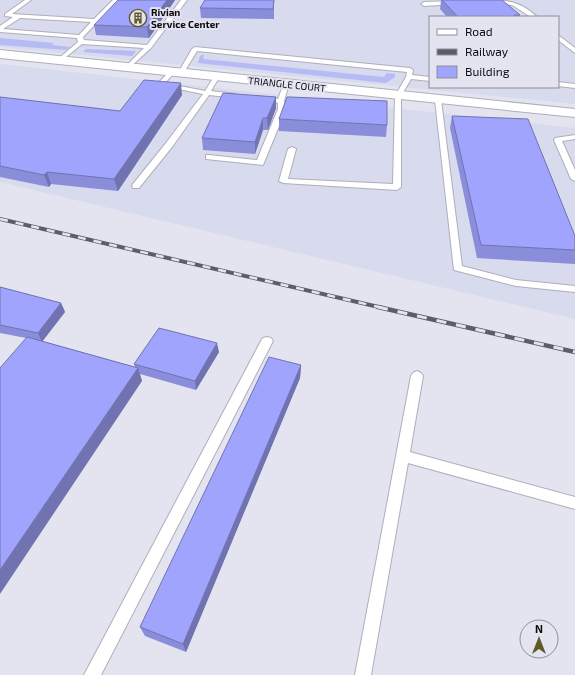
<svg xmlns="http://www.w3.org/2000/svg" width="575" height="675" font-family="'Exo 2',sans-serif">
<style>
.built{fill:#d8daed;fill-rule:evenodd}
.green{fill:#b6baf5}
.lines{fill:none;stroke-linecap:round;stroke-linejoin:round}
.service-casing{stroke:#adafba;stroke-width:2}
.minor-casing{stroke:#adafba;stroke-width:2}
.service{fill:#fff;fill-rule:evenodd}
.minor{fill:#fff;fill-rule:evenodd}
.rail-far1-casing{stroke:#5d5e65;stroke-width:4}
.rail-casing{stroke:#5d5e65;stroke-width:4.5}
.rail-far1{stroke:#e3e4f0;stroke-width:2.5;stroke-dasharray:8;stroke-linecap:butt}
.rail{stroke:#e3e4f0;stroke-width:3;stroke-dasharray:10;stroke-linecap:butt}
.wall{fill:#8a8dd9}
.shaded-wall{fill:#7073b0}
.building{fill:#a0a4fc;stroke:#7073b0}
.labels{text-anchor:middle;stroke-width:4;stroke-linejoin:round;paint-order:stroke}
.far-poi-label{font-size:10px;font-weight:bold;fill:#0c0d11;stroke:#e3e4f0;text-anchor:start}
.far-street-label{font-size:10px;fill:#0c0d11;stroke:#e3e4f0}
</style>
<rect width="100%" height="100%" fill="#e3e4f0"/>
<g class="built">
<path d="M0,0h575v104l-575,-57zM430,17h128v70h-128z"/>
<polygon points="0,64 575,128 575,319 0,182"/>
</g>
<g class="green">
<polygon points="0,38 54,43 52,45 70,47 66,50 0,45"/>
<polygon points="86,49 136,51 132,56 83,52"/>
<polygon points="202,55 204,55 203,59 384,77 387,73 395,74 395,77 386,83 198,63 200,56"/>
</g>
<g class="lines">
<defs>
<g id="service">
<path d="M25,0h6l-19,14 82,5 19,-19h6l-36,37 1,3 63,5 34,-45h6l-36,48 -23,21 -3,-2 19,-19 -62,-4 -22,18 -2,-1v-2l20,-17 -1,-4 -77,-6v-6l13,-9 -8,-1v-2zM20,18l71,4 -12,13 -76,-6z"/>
<path d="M490,0c19,0 33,3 47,17h-6l-19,-12 -24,-2v-2z"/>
<polygon points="454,1 456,2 456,4 424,6 421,4 424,2"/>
<polygon points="558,35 575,48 575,53 558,40"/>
<polygon points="195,47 410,68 413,70 412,75 430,77 430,81 411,79 401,96 401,187 397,190 283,183 279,181 288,149 292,147 296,149 288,179 393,184 395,96 406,77 407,72 197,51 183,74 179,74 178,73 192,49"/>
<polygon points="170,71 175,72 165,83 205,91 215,75 217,74 220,76 211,91 236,94 239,96 236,98 209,95 172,147 139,188 133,188 132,186 133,184 166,143 203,94 158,85 158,83"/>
<polygon points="558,82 575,84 575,88 558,86"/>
<polygon points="284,83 289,84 284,101 286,109 263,165 206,159 206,155 209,155 257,160 278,109 278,103 270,100 273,98 278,99"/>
<polygon points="438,98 441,100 462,266 516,280 575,286 575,292 516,286 454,270 435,100"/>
<polygon points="575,135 575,139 562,141 575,170 575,181 571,179 554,140 555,138"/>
<polygon points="267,337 271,338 273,341 101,675 84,675 261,341 263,338"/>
<polygon points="417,371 421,373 423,376 410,452 575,497 575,509 408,463 371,675 355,675 411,376 413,373"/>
</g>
<polygon id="minor" points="0,50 575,109 575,117 0,58"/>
</defs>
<use href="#service" class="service-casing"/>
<use href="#minor" class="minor-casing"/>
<use href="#service" class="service"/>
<use href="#minor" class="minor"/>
<defs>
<polyline id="rail-far1" points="0,219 383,308"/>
<polyline id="rail" points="378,307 575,352"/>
</defs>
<use href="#rail-far1" class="rail-far1-casing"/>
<use href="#rail" class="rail-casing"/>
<use href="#rail-far1" class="rail-far1"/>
<use href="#rail" class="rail"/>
</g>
<g class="wall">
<polygon points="175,0 149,38 96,35 94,25"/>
<polygon points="274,0 274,19 201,18 200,8"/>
<polygon points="441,0 502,0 520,15 519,17 447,17 440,9"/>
<polygon points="182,95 118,191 51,184 49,187 0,177 0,97 120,111"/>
<polygon points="276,108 268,130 263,130 255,154 203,150 202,138"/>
<polygon points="452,116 575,236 575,264 477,258 450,128"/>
<polygon points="279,119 387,125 386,137 279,131"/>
<polygon points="0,287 61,303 65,312 42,341 135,367 134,364 219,352 196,390 140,374 142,381 26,338 0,333"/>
<polygon points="301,365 300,378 186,652 145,636 140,627"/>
</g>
<g class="shaded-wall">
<polygon points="167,0 175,0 149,38 147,27"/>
<polygon points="181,83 182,95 118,191 114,179"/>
<polygon points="276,97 276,108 268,130 267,118"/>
<polygon points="263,118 263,130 255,154 255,142"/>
<polygon points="47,172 51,184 49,187 44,175"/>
<polygon points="61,303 65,312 42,342 38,333"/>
<polygon points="217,343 219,352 196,390 195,381"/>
<polygon points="301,365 300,378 186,652 183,644"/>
<polygon points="138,368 142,381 0,594 0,570"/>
</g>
<g class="building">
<polygon points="118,0 167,0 147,27 94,25"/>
<polygon points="205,0 274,0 273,9 200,8"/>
<polygon points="442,0 502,0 520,15 514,15 516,17 458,17"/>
<polygon points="144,80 181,83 114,179 47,172 44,175 0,166 0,97 120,111"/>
<polygon points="223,93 276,97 267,118 263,118 255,142 202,138"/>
<polygon points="287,97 290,97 387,101 387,125 279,119"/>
<polygon points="452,116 528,119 575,236 575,250 481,245"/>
<polygon points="0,287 61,303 38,333 0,325"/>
<polygon points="159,328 217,343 195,381 134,364"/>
<polygon points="27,337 138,368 0,570 0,368"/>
<polygon points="269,357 301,365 183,644 140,627"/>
</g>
<defs>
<symbol id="building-ring" viewBox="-11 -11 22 22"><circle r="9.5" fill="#e3e4f0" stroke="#615925" stroke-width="1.5"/><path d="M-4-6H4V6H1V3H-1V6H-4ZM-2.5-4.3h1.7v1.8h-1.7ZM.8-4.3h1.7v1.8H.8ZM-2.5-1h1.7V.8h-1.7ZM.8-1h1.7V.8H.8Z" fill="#615925"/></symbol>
</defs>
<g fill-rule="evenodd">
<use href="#building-ring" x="128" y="8" width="20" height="20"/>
</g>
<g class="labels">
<g class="far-poi-label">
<text x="151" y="16">Rivian<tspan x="151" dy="12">Service Center</tspan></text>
</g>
<g class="far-street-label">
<text transform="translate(287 84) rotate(6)" y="4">TRIANGLE COURT</text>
</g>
</g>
<rect x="429" y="16" width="130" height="72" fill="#e3e4f0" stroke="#8d8e97"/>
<rect x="437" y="29" width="20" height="6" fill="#ffffff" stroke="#8d8e97"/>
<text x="465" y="36" font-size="12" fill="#0c0d11">Road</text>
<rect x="437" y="49" width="20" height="6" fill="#5d5e65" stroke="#8d8e97"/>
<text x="465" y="56" font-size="12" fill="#0c0d11">Railway</text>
<rect x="437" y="66" width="20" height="12" fill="#a0a4fc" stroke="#8d8e97"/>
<text x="465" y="76" font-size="12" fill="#0c0d11">Building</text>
<g transform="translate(539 639)"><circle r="19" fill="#e3e4f0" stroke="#8d8e97"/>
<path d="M0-3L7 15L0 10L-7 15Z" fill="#615925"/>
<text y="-6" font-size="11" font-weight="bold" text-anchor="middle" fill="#0c0d11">N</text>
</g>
</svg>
